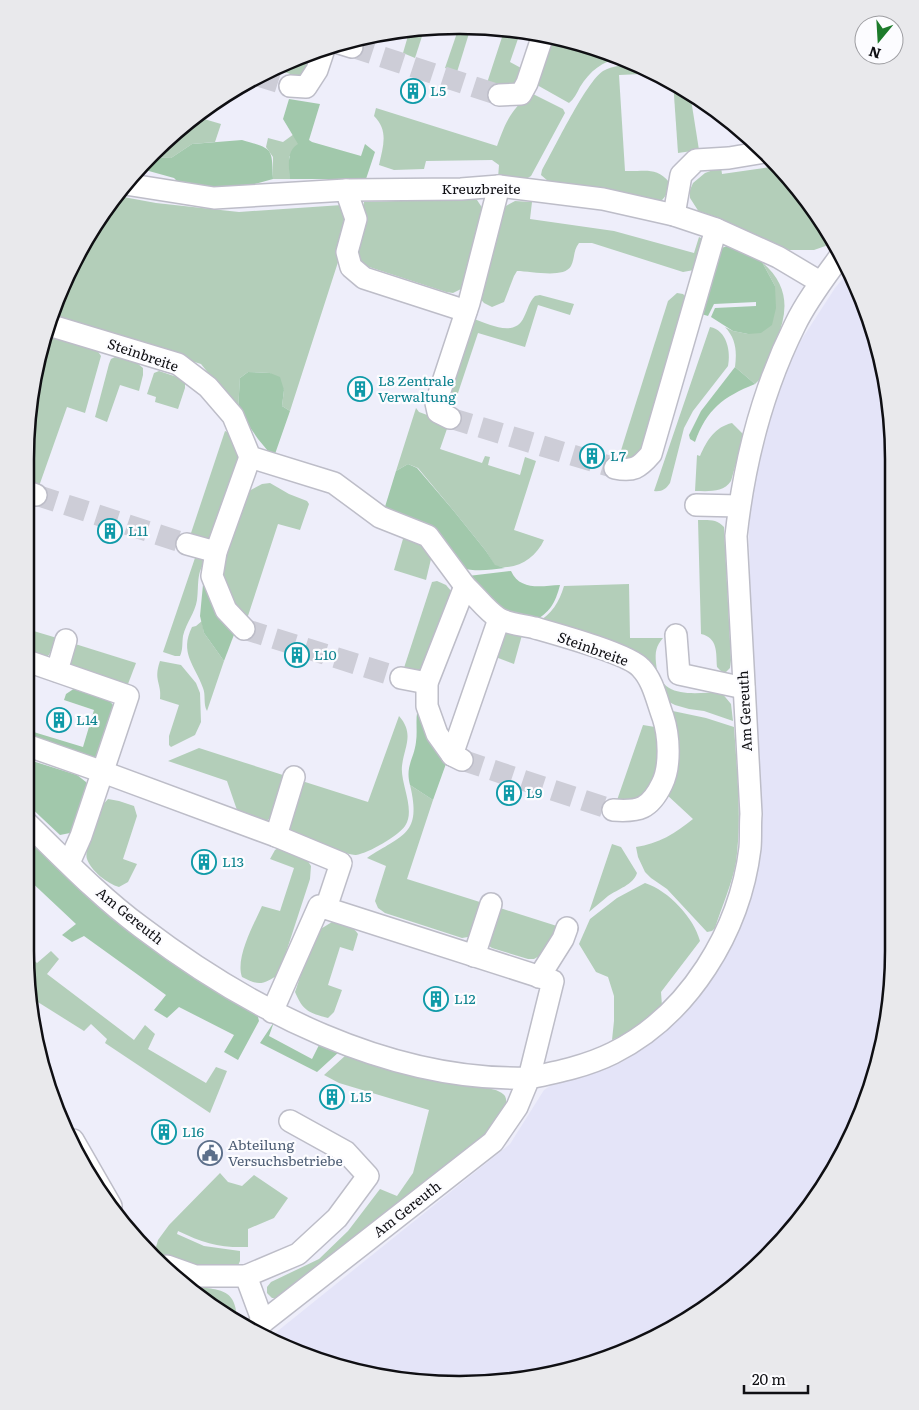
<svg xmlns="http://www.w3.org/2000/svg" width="919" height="1410" font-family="Literata,serif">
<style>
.built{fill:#e4e4f8}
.green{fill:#b3ceb9}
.forest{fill:#a1c8ab}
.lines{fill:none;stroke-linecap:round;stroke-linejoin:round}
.minor-tunnel{stroke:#cdcdd7;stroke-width:21;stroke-dasharray:21 11;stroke-linecap:butt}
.minor-casing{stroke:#bdbdc8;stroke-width:24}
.minor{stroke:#fff;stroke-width:21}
.labels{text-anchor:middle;stroke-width:4.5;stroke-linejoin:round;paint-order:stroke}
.culture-label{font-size:14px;fill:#0d838f;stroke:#fcfcff;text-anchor:start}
.street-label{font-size:14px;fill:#0f0f13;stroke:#fcfcff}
.service-label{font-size:14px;fill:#4e5e75;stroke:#fcfcff;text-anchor:start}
.rim{fill:none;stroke:#0f0f13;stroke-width:2.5}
</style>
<rect width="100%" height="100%" fill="#eeeefa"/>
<polygon class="built" points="850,270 879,347 893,431 890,1007 849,1142 786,1237 677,1327 572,1370 431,1384 293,1352 269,1338 510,1144 544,1090 553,1084 600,1071 620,1063 637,1053 666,1031 683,1016 699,998 715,974 725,955 736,933 751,628 749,535 750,504 763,439 776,393 798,345 835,288"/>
<g class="green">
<polygon points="425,27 415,58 403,53 410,29"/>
<polygon points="459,27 471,27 457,72 445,68"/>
<polygon points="505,28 521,30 510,62 521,68 524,73 521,82 502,87 487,83"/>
<path d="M550,37l49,11 22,10c-19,3 -31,13 -41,29 -3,6 -6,12 -11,16l-32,-18z"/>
<polygon points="314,52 306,75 291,82 293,75 279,70 281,65"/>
<path d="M637,65l4,2 1,7 -23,1 6,96c18,1 31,-5 44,11 -1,9 -2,14 -9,20l-19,-6 -93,-15 -7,-6 1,-5c12,-21 44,-88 61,-99 11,-6 22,-6 34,-6z"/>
<polygon points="673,81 690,93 699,150 678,153"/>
<path d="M531,93l32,16 2,4 -34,63 -5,3 -28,-1 1,-13 -7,-5 -66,1 -2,8 -30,1 -15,-5c4,-19 10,-34 -5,-49l2,-8 121,38c9,-25 14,-36 34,-53z"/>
<polygon points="194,116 221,124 215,142 192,144 171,158 150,157"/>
<polygon points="294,134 299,144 289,157 290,179 273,179 273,157 266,147 268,138 283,142"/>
<polygon points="777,166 804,195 834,243 814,250 789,250 740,228 699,212 690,198 690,190 693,183 705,173 721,167 722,174"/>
<polygon points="118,196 156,203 239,212 342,205 349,228 290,411 282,406 284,390 270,373 248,372 240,378 238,410 201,364 54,319 70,268"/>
<polygon points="460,199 477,200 485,212 461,289 453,293 446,292 363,265 356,259 364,202"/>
<path d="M515,201l17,1 -2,17 84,12 80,22 5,-16 4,2 -9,31 -11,2 -91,-29h-13c-6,8 -4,15 -8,23 -7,13 -40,5 -54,5l-3,5 -10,26 -12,5 -8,-4 -7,-8 27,-88z"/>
<path d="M762,262c43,37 14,76 -2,117l-5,5 -20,-17c2,-16 1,-28 -10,-40l8,4 15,3 27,-48z"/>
<polygon points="677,293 683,294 687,298 643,454 617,463 668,301"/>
<path d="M540,295l34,9 -4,11 -32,-10 -13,42 -47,-14 -26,78 -6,-4 28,-88c15,5 41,19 50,-2 4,-8 5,-15 11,-21z"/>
<path d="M710,327c17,3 21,25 18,39l-35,45 -9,17 -14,55c-4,6 -8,9 -16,8z"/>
<polygon points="49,336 97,350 101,356 85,413 67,407 38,489 28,485 29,403"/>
<polygon points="115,357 137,363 143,368 143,375 139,391 120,385 107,422 95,417 109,364 111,359"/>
<polygon points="159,371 180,378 185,382 185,388 178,409 155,402 156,397 147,394 154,373"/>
<path d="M416,408l3,4 30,11 -9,26 42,14 3,-7 5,1 -2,8 32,10 5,-18 11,4 -22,69 30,10c-9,19 -28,31 -49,26l-9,-15 -33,-41 -35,-42 -10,-4 -12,7z"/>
<path d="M732,423l12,12 -13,46c-8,12 -23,10 -36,10l2,-36 3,1c7,-16 15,-29 32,-33z"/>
<polygon points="225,431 232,434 240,456 209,542 189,539"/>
<polygon points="270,483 289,494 307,501 309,504 300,530 278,524 246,622 230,601 224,583 221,566 243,494 262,484"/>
<path d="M698,520c11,0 19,-1 26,7l7,133 -1,8 -4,4h-4l-5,-5c-1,-15 1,-29 -16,-33z"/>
<polygon points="405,532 429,548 431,559 426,580 394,570"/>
<path d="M196,555l7,3 3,5c-10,6 -7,25 -9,37 -2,13 -11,23 -14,36 -1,7 0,14 -3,20h-5l-12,-4z"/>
<polygon points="437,581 446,585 452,592 431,658 419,674 402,674 432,582"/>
<path d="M629,584l1,54h33c-7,8 -8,14 -7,25 3,37 37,30 65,29l10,12 2,17 -29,-10 -15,-2 -14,-4 -8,-4 -10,-18 -120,-60c15,-10 22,-20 27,-37z"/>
<path d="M202,621l2,12 20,28 -17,50c-4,-7 -1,-16 -4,-23 -8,-23 -24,-35 -11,-61l4,-1z"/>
<polygon points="502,627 522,635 514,664 493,656"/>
<polygon points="27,629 57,638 49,655 43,659 27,655"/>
<polygon points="72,643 136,663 128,684 121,685 69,665"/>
<path d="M160,661l21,4 15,18 4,10 1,29 -6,13 -24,12 -2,-2v-9l10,-31 -19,-6c2,-16 -7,-18 0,-38z"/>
<path d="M668,710l38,8 28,9c3,44 8,91 2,135 -3,19 -15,47 -21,66l-3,3 -5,1 -40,-43 -16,-11 -6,-6 -7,-15 -2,-10c22,-3 40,-14 57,-28l-27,-25z"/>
<path d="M399,716c16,18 5,31 3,50 -2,17 14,44 3,60 -7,10 -36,27 -49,29 -6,1 -54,-16 -60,-21 -5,-3 -7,-7 -9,-12l15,-41 66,21z"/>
<path d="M643,725l12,2c12,32 4,43 -10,72l-30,7z"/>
<polygon points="199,748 286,776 271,818 264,822 238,813 227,781 168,761"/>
<path d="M410,785l23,15 -26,79 76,24 -11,31 -4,3 -6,1 -77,-25 -7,-5 -3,-7 11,-35 -19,-8c36,-24 55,-23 43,-73z"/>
<path d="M108,799l11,2 15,5 3,10 -14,43 14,5 -9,18 -9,5c-11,-3 -28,-16 -32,-28 -3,-10 8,-41 13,-50 2,-3 5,-7 8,-10z"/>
<path d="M612,844l9,3 16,26c-4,12 -19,16 -29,23 -6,5 -13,11 -19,16z"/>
<path d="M280,847l24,8 7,11 -1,13 -31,95c-16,11 -20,12 -37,3 -7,-19 12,-53 20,-71l18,5 14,-43 -24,-9 5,-9z"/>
<path d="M645,883c24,8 49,35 55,58l-39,51 1,14 -28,24 -22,10 2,-19v-25l-6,-19 -12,-5 -17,-28 11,-25 27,-21z"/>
<polygon points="497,907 560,927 541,955 534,959 528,959 492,948 486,944"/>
<path d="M332,922c9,3 21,3 26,12l-5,17 -13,-4 -12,38 14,5 -8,22 -6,6c-19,-5 -25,-7 -33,-26l17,-50 7,-12z"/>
<polygon points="51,951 59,959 47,974 134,1040 145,1025 155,1034 148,1049 206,1083 216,1067 227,1071 210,1113 105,1043 107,1039 91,1024 84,1031 33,999 25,953 37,963"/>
<path d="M346,1055c36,10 74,24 112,30 12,2 40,1 47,11 6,12 -11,28 -17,37l-209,165h-7l-5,-5v-6l4,-5 48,-23 29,-28 32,-42 17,7 16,-23 16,-63 -90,-27 -15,-8z"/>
<path d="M220,1173l8,9 14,4 12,-11 34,23 -14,20 -26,11v18c-28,1 -45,-4 -70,-16l-1,3 27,12 36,5v10l-3,7 -28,2 -43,-13 -6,-3 -4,-7 2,-7 11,-15z"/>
<path d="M185,1285c27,6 51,-2 52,34l-42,-24z"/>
</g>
<g class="forest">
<path d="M289,99l31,5 -11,36 3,2 49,14 4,-12 10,8 -9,27h-76c-1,-12 -4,-28 8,-35l-15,-25z"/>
<path d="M242,140c31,9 30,7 31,39l-39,11 -27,-2 -28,-5 -5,-5 -36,-10 12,-11 21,1 21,-14z"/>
<polygon points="727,246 762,262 775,286 776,308 772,325 761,333 748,334 733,331 711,317 715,308 756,306 756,302 714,304 708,316 698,313 719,249"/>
<path d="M735,367l20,17c-32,13 -48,25 -60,58l-5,-3 -1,-4 12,-24z"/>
<polygon points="248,372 270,373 280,377 284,390 282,406 290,411 275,454 268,451 258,439 238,410 240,378"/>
<path d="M408,464l9,4 36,42 33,41 9,14 10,3c-15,2 -29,4 -44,0l-77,-58 12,-39z"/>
<path d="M511,571c9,20 30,15 49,14 -5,19 -10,27 -27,37l-30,-9 -35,-37z"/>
<polygon points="204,574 235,632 224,661 204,633 200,616"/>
<polygon points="75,688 108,699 113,705 113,714 102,752 93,759 26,741 27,730 83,747 94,710 64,700 66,694"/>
<path d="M420,702l27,59 -14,39 -23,-15c-5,-19 4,-26 6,-43 2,-14 -2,-26 4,-40z"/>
<polygon points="26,759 77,775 86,782 90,791 75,828 70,833 60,835 26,803"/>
<polygon points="27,836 257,1013 259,1021 238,1060 224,1052 234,1035 179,1007 167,1018 154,1010 166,995 84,936 72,942 62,935 76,924 26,877 26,838"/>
<polygon points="274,1022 269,1036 312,1059 319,1045 340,1051 317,1072 260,1043"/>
</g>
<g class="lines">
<g class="minor-tunnel">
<polyline points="352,47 499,95"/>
<polyline points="258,76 290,86"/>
<polyline points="450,418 615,468"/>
<polyline points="36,495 187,544"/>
<polyline points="244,629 401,678"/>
<polyline points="462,760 613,810"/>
</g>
<defs>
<g id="minor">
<polyline points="339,43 352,47"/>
<polyline points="290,86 306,87 317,70 324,49"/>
<polyline points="499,95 521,94 527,83 543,35"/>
<polyline points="125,184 214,198 346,190 461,189 499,186 603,199 674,215 716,229 778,257 820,282"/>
<polyline points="346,190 356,219 347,252 351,267 364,278 466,311"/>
<polyline points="674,215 681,175 696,160 729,158 764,152"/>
<polyline points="52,326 178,364 208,387 233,416 250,457 334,483 380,517 428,536 465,586"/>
<polyline points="450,418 438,412 436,403 469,303 499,186"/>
<path d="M615,468c18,4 24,0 36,-14l65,-225"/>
<polyline points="28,492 36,495"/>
<polyline points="696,505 739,506"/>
<polyline points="187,544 216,552"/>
<polyline points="244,629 226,610 212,576 216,552 250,457"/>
<polyline points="676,635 679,674 744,688"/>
<polyline points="27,661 128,696 81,836 69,863"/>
<polyline points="57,671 66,640"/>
<polyline points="401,678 427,683"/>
<polyline points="26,745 103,772 276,836 294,777"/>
<polyline points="452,755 499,619"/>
<path d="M462,760l-10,-5 -15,-21 -10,-28v-23l38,-97c11,10 21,24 33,32 9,6 26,7 37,10 21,6 94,26 106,40 12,12 16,33 22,49 6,18 8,49 -1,67 -12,25 -23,28 -49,26"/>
<path d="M26,822c37,36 73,74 115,105 109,83 248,155 388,151l24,-97 -234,-75 -47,106"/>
<polyline points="276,836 341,863 326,908"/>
<polyline points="474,956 491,904"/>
<polyline points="539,977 563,939 567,928"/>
<polyline points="73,1140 111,1206"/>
<polyline points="167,1266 195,1276 246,1276"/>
<polyline points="263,1322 246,1276 298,1254 337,1218 368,1176 346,1152 290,1121"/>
<path d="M254,1329l239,-187 24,-35 12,-29c29,-6 58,-12 84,-25 76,-38 127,-122 137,-205 1,-11 0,-23 1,-34l-15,-278c8,-73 26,-145 59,-211 12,-25 30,-48 46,-70"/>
</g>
</defs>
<use href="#minor" class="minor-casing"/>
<use href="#minor" class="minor"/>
</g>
<defs>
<symbol id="building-ring" viewBox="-11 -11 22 22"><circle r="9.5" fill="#fcfcff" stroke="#0f9aa8" stroke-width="1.5"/><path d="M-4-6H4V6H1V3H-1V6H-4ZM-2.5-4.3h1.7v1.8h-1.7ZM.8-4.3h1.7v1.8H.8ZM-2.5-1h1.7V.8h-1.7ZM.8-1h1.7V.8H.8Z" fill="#0f9aa8"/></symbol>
<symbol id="civic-ring" viewBox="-11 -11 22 22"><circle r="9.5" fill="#fcfcff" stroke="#5c6f8a" stroke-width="1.5"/><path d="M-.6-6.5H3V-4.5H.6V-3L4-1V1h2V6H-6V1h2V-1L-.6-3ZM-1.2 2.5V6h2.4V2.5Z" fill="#5c6f8a"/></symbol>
</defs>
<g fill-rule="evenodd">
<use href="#building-ring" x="399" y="77" width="28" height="28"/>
<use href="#building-ring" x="346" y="375" width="28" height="28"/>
<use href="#building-ring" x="578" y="442" width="28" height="28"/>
<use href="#building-ring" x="96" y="517" width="28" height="28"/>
<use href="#building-ring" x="283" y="641" width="28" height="28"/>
<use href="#building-ring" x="45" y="706" width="28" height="28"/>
<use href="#building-ring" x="495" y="779" width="28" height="28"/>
<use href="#building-ring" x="190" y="848" width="28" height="28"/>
<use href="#building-ring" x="422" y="985" width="28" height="28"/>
<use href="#building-ring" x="318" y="1083" width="28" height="28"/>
<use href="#building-ring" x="150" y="1118" width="28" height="28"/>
<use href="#civic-ring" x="196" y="1139" width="28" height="28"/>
</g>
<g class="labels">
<g class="culture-label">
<text x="430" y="96">L5</text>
<text x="378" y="386">L8 Zentrale<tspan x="378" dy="16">Verwaltung</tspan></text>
<text x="610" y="461">L7</text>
<text x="128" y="536">L11</text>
<text x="314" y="660">L10</text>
<text x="76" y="725">L14</text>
<text x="526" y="798">L9</text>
<text x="222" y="867">L13</text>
<text x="454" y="1004">L12</text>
<text x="350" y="1102">L15</text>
<text x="182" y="1137">L16</text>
</g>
<g class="street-label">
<text x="481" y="194">Kreuzbreite</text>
<text transform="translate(143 355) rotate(19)" y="5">Steinbreite</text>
<text transform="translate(593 649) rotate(20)" y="5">Steinbreite</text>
<text transform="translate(745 711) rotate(-93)" y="5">Am Gereuth</text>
<text transform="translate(130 916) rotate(39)" y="5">Am Gereuth</text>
<text transform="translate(407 1209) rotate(-38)" y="5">Am Gereuth</text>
</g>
<g class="service-label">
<text x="228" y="1150">Abteilung<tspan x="228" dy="16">Versuchsbetriebe</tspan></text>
</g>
</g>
<path d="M0 0H919V1410H0ZM459 34H460A425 425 0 0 1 885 459V951A425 425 0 0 1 460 1376H459A425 425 0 0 1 34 951V459A425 425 0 0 1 459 34Z" fill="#e9e9ec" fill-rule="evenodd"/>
<path class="rim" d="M459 34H460A425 425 0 0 1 885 459V951A425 425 0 0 1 460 1376H459A425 425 0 0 1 34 951V459A425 425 0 0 1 459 34Z"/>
<g transform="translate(879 40) rotate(198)"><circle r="24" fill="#fcfcff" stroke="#9d9da1"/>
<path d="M0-4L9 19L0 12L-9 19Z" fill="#1d7b2b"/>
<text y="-8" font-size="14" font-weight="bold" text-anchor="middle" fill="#0f0f13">N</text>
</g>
<path d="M744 1385v8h64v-8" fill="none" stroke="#0f0f13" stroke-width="2.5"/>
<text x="752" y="1385" font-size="15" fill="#0f0f13" stroke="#fcfcff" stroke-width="4" paint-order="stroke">20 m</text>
</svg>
